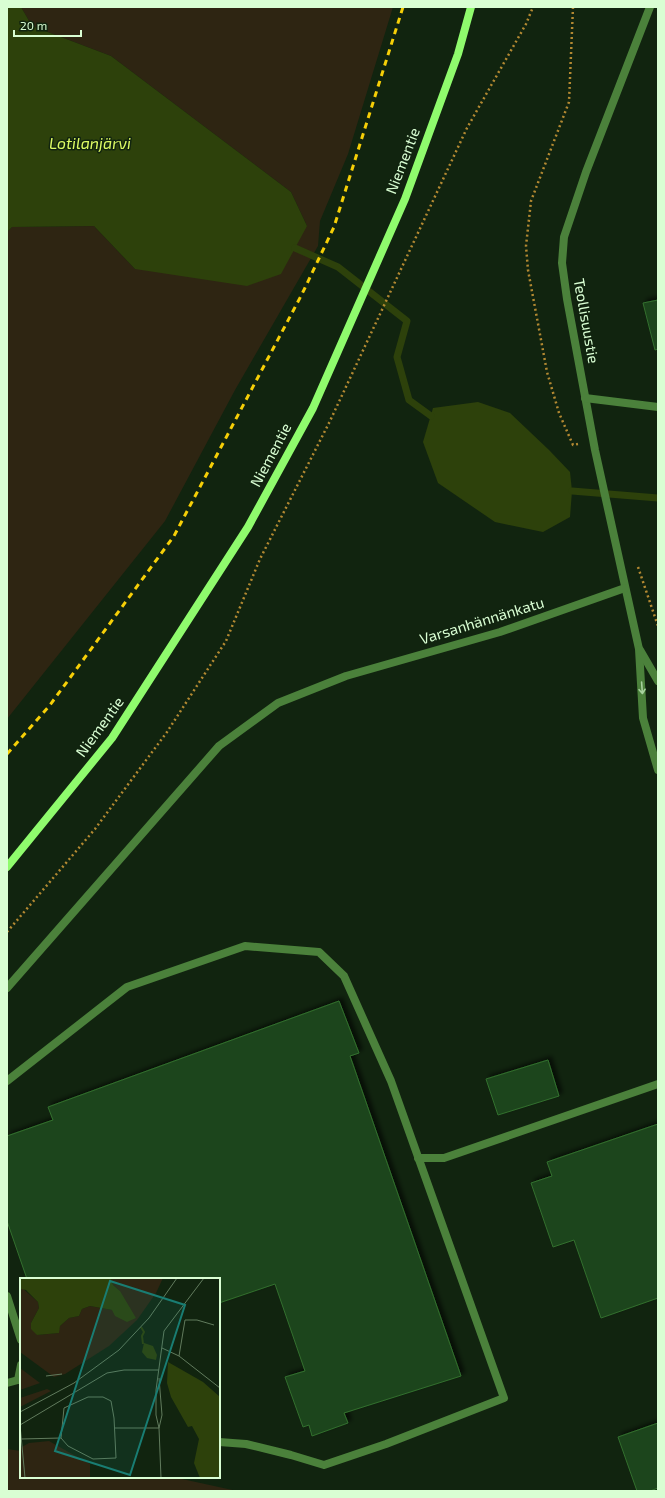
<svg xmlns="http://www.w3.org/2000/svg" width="665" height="1498" font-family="'Exo 2',sans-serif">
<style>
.green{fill:#2e2512}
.water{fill:#2d410b}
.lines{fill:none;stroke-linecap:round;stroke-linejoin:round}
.stream{stroke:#2d410b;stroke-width:7}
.building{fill:#1e441c;stroke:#32702e;filter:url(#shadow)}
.path{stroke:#b38932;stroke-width:2.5;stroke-dasharray:2 3;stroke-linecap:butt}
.lane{stroke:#4b813b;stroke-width:8}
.secondary{stroke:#8ffb6d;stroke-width:8}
.rail{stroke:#f6cf07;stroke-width:3;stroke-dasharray:6 5;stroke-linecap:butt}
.oneway{stroke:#a7d29e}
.labels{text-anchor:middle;stroke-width:3;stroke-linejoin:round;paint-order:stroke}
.street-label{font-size:15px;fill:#d9fed3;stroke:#11240f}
.water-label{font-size:16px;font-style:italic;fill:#ddfb64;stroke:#11240f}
.inset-river{fill:none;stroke:#2d410b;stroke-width:2}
.inset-road{fill:none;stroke:#617b5d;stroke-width:1}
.view{fill:#197d73;fill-opacity:0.15;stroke:#197d73;stroke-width:2}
.inset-edge{fill:none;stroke:#d9fed3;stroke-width:2}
</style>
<defs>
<filter id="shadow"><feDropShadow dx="3.5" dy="-3.5" stdDeviation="2" flood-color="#0009"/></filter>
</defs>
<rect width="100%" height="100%" fill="#11240f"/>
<g class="green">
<polygon points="21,7 393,7 348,154 320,221 318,246 235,390 165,521 7,719 7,232 12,227 94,226 135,269 307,226 291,192 111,56 32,26"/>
<polygon points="7,1449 21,1451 21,1477 173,1477 237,1491 7,1491"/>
</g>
<g class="water">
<polygon points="7,7 21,7 32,26 111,56 291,192 307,226 281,274 247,286 135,269 94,226 12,227 7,232"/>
<polygon points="478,402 510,413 549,450 570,472 572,491 570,517 543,532 495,522 438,483 423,442 433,408"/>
</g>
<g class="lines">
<g class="stream">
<polyline points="295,248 338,267 407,321 397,357 409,400 431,416"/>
<polyline points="572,491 658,498"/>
</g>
</g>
<g class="building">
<polygon points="658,300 658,349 655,350 643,303"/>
<polygon points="339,1001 359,1053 350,1056 461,1376 344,1413 348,1423 312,1436 309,1425 303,1427 285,1377 305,1371 275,1284 219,1303 219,1279 27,1279 7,1221 7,1136 53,1120 48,1107"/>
<polygon points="548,1060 559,1096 498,1115 486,1079"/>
<polygon points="658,1124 658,1298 601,1318 574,1240 553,1247 531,1183 552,1176 547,1162"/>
<polygon points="658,1423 658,1488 650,1491 637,1491 618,1437"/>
</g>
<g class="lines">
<g class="path">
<polyline points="573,7 569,102 531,201 526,246 528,270 547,372 559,413 573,445 578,444"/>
<polyline points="638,567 658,626"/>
<polyline points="7,932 95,829 167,732 226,641 260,559 330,421 467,128 526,24 533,7"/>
</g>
<g class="lane">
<polyline points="650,7 586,172 564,237 562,263 567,299 595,450 639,649 643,718 658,770"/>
<polyline points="585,398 658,407"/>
<polyline points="640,650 658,681"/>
<polyline points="7,988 219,746 278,703 346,676 500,632 625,588"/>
<polyline points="7,1081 127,987 245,946 319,952 344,976 391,1081 504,1398 386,1444 324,1465 291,1455 246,1444 219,1442"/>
<polyline points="418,1158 444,1158 658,1084"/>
<polyline points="7,1296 21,1340"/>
<polyline points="18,1380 21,1365"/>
<polyline points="7,1383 18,1380"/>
</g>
<polyline class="secondary" points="7,867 112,738 248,527 313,408 405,199 458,54 471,7"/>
<polyline class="rail" points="7,754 50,705 174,536 302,294 334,227 403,7"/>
</g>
<defs><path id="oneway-shaft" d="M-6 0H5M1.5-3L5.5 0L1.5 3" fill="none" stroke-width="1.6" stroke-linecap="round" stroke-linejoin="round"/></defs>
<use class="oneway" href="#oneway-shaft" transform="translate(642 688) rotate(86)"/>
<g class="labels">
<g class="street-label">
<text transform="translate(403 161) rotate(-69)" y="5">Niementie</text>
<text transform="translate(586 321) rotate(80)" y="5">Teollisuustie</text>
<text transform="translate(271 455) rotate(-62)" y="5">Niementie</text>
<text transform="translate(482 621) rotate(-17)" y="5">Varsanhännänkatu</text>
<text transform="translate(100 727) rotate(-54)" y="5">Niementie</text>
</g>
<g class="water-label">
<text x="90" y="149">Lotilanjärvi</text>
</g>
</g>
<g transform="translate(20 1278)">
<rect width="200" height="200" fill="#11240f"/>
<path d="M91,0h52l-7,15 -19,27 -28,26 -44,28 -11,3 -34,-25v-66l18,16 1,6 -8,15 6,12 21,-2 2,-7 9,-8 10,-2 3,-7 8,-3 22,4 8,-19 -7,-6zM0,90l20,15 -20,7zM27,111l4,2 -31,16v-9zM29,163l41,23v14h-70v-30l9,-5z" fill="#2e2512"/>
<path d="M0,0h91l2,7 7,6 16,27 -9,4 -12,-6 -3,-6 -22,-4 -8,3 -3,7 -10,2 -9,8 -1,7 -22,2 -6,-6v-6l8,-15 -1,-6 -12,-12 -5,-1zM124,65l9,3 4,9 -1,5 -9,-2 -5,-6zM148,84l35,20 17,15v81h-20l-6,-15 5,-24 -7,-13 -4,1 -17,-30 -4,-14z" fill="#2d410b"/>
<path class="inset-river" d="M121,49l3,5 -2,4 1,8"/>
<path class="inset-road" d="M142,70l17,8 41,32M159,78l6,-36h12l17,5M26,98l16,-2M139,100l3,37 -3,13 2,50M0,134l54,-29 45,-33 30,-32 28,-40M0,147l87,-52 17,-3h35M0,147l5,53M95,150h44M139,150l-3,-13v-25l8,-59 40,-53M1,161l40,-1 7,8 25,13 23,-1 -2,-40 -3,-17 -8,-4h-15l-24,11 -3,30"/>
<path class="view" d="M90,3l75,24 -55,170 -75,-24z"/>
<rect width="200" height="200" class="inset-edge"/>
</g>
<rect width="665" height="1498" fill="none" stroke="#d9fed3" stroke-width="16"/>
<path d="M14 30v6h67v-6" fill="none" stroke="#d9fed3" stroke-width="2"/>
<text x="20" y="30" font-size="12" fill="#d9fed3" stroke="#11240f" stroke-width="3" paint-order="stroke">20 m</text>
</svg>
